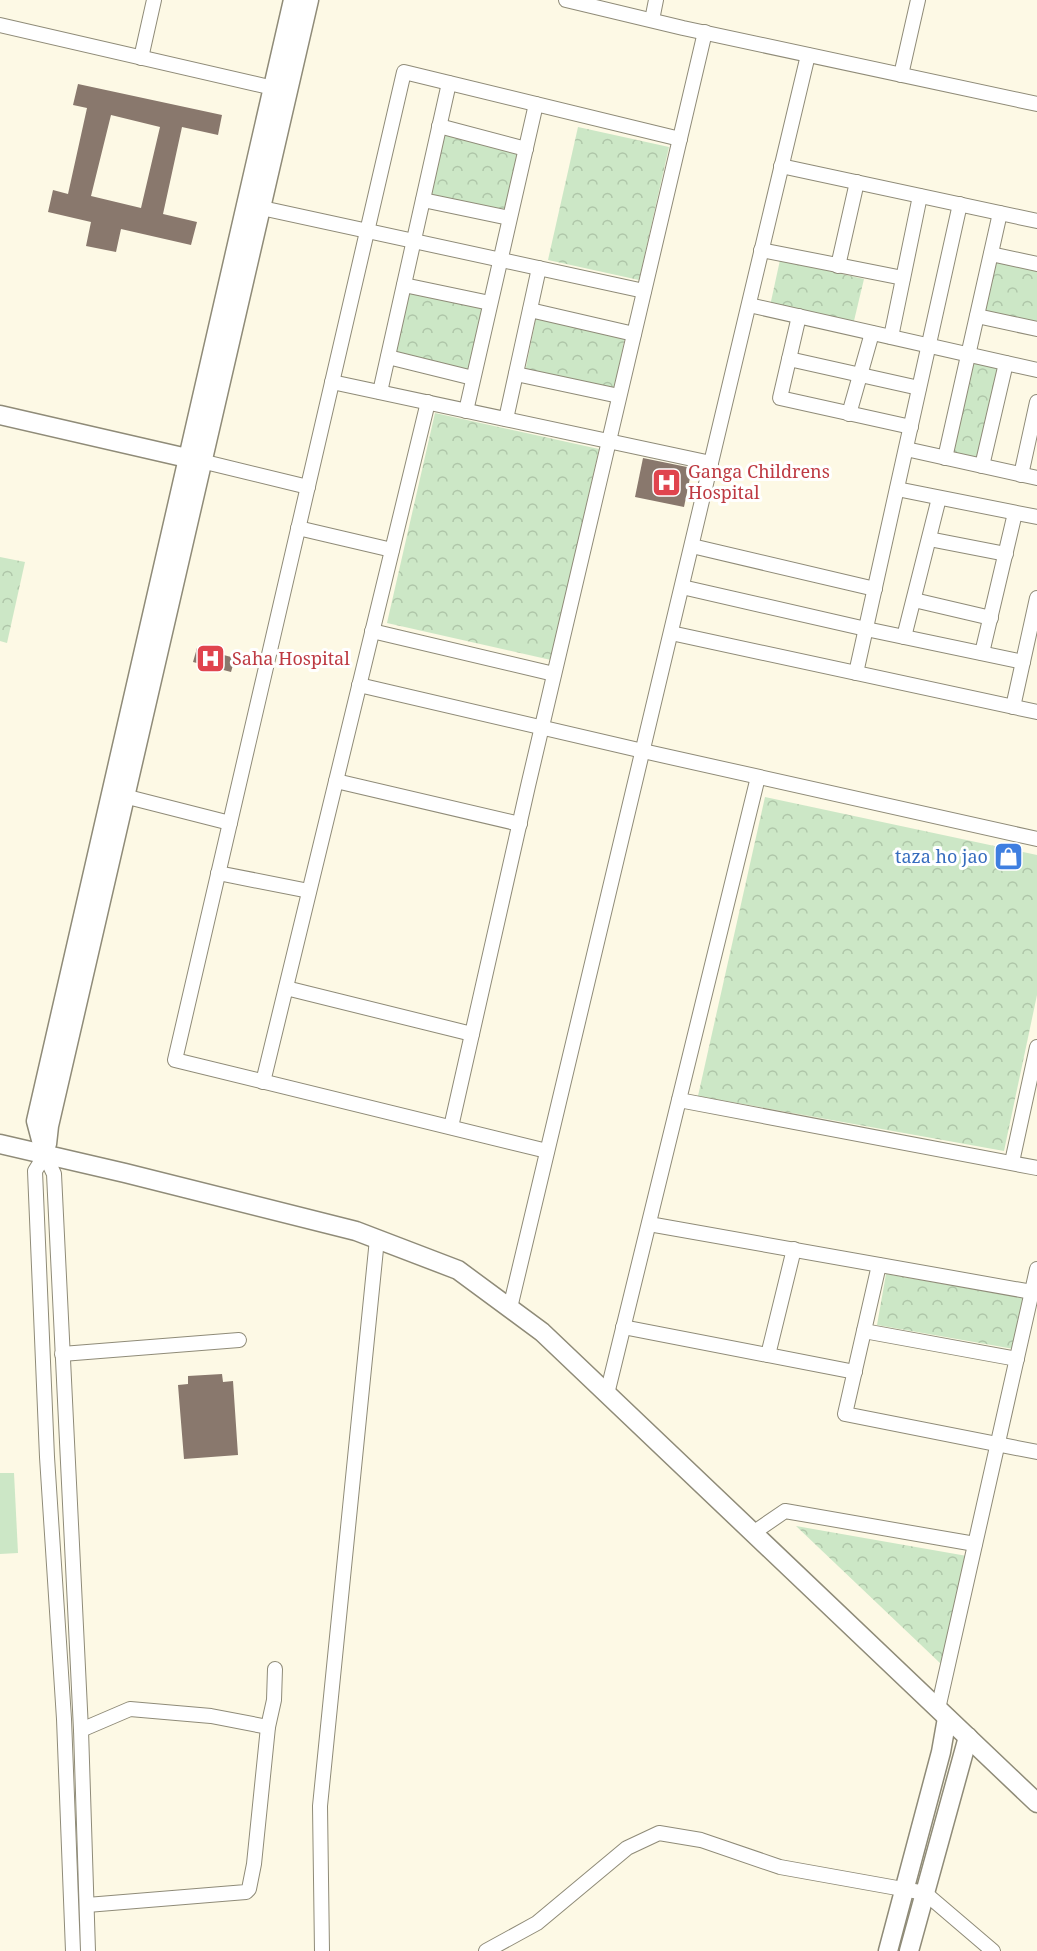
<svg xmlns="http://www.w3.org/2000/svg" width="1037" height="1951" font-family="'Noto Serif',serif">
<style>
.park{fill:url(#park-crowns)}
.pitch{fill:#cce7c6}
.building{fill:#89786d;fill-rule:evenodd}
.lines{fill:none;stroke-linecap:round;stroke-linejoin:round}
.minor-casing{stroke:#8f8b78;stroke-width:16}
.tertiary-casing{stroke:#8f8b78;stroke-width:21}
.minor{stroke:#fff;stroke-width:14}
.tertiary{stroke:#fff;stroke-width:18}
.labels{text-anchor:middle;stroke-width:6;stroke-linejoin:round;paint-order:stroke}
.health-label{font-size:18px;fill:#be3a42;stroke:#fff;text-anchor:start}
.shop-label{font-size:18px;fill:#366cbe;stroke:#fff;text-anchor:end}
</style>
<defs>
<pattern id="park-crowns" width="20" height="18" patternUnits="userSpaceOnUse" patternTransform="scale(1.5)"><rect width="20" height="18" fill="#cce7c6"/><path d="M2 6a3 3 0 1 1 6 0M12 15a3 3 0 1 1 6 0" fill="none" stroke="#afc6a9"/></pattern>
</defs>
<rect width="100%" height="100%" fill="#fdf9e5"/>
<g class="park">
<polygon points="578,127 669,147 639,280 548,260"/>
<polygon points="443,134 519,151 505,212 429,194"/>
<polygon points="994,259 1037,268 1037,325 982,313"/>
<polygon points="780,260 864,279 853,325 770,306"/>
<polygon points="410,291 484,308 470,370 395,353"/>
<polygon points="536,318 625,337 614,390 525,372"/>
<polygon points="971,361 999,367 978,461 951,456"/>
<polygon points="435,413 599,449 551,660 387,623"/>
<polygon points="0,557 25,562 7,643 0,641"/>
<polygon points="765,797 1037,855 1037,995 1004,1151 698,1096"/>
<polygon points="886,1274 1024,1298 1014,1349 877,1325"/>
<polygon points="796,1526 967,1556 941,1664"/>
</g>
<polygon class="pitch" points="0,1473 14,1473 18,1553 0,1554"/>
<g class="building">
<path d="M78,84l144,31 -4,20 -36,-8 -19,87 34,8 -6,23 -70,-16 -5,23 -30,-6 5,-24 -43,-10 5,-22 15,4 19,-86 -14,-3zM111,115l49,12 -19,81 -50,-12z"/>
<polygon points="643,458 692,468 684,507 635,497"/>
<polygon points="197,648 235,658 231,672 193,662"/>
<polygon points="222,1374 223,1382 233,1381 238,1455 184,1459 178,1385 188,1384 188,1376"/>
</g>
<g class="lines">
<defs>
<g id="minor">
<polyline points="566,0 683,28 1037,104"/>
<polyline points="652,20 656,0"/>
<polyline points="0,25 282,90"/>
<polyline points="141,58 154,0"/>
<polyline points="901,75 918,0"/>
<polyline points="439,126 526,149"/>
<polyline points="781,166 1037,221"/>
<polyline points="423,200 509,218"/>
<polyline points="253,206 644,291"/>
<polyline points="761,250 903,278"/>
<polyline points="991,254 1037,264"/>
<polyline points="838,266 857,182"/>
<polyline points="404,285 490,303"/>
<polyline points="749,305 1037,370"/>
<polyline points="530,310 634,334"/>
<polyline points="799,316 780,398 911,427"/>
<polyline points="977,316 1037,329"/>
<polyline points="891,337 920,196"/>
<polyline points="388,357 473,378"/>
<polyline points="789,359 919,388"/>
<polyline points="516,374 619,396"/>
<polyline points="332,382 711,463"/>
<polyline points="380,392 449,83"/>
<polyline points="466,411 536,104"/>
<polyline points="849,414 872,333"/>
<polyline points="506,419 539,268"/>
<polyline points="906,449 1037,478"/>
<polyline points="945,458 1000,213"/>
<polyline points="201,461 308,487"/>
<polyline points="982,466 1006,363"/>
<polyline points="1021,475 1037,402"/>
<polyline points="897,489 1037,517"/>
<polyline points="298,528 392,550"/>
<polyline points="929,539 1006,554"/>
<polyline points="692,546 875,589"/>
<polyline points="682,587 866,629 1023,662"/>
<polyline points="914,600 991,618"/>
<polyline points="372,631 554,674"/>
<polyline points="671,633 1037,712"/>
<polyline points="904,637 939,498"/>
<polyline points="982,653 1015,513"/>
<polyline points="856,673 960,204"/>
<polyline points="359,685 643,751 1037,839"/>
<polyline points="1013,707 1037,598"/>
<polyline points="336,781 520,824"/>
<polyline points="116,794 230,823"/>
<polyline points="218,873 309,891"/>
<polyline points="286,988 472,1034"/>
<polyline points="263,1082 428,402"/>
<polyline points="679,1100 1037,1168"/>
<polyline points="451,1127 528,786 705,32"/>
<polyline points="547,1151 175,1060 404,72 680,139"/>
<polyline points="45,1155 35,1171 47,1457 64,1719 73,1951"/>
<polyline points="45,1155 54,1174 81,1730 88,1951"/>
<polyline points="1012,1162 1037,1047"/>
<polyline points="649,1224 1032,1292"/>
<polyline points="879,1265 845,1414 1037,1452"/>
<polyline points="510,1308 808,55"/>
<polyline points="623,1327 855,1372"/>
<polyline points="864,1331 1017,1359"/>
<polyline points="62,1354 239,1340"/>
<polyline points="768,1355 794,1249"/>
<polyline points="607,1394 758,777"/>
<polyline points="753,1533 785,1511 975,1544"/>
<polyline points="938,1709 1037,1269"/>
<polyline points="81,1730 130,1709 211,1716 268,1727"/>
<polyline points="87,1905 246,1892 249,1889 254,1864 268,1727 274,1700 275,1669"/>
<polyline points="322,1951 320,1806 377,1239"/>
<polyline points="486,1951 537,1923 627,1848 659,1833 701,1840 780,1867 925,1893 993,1951"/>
</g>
<g id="tertiary">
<polyline points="0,415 200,461"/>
<polyline points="0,1144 125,1173 356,1231 458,1270 542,1332 1037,1803"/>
<polyline points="47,1144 49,1126 309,0"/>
<polyline points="45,1155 36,1121 293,0"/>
<polyline points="888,1951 941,1752 947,1718"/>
<polyline points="909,1951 968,1737"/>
</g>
</defs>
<use href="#minor" class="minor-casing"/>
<use href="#tertiary" class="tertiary-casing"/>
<use href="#minor" class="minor"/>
<use href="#tertiary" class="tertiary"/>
</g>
<defs>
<symbol id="hospital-square" viewBox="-11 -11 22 22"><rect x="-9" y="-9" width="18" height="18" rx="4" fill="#e0444e" stroke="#fff"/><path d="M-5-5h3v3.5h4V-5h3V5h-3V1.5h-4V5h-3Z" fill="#fff"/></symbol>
<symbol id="shop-square" viewBox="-11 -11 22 22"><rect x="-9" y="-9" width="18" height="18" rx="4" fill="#3f7fe0" stroke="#fff"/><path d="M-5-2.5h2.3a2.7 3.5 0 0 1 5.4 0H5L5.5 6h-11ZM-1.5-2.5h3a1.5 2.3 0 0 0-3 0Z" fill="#fff"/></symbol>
</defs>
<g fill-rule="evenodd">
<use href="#hospital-square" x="650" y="466" width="33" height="33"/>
<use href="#hospital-square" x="194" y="642" width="33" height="33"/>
<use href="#shop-square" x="992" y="840" width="33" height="33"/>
</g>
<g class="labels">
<g class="health-label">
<text x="688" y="478">Ganga Childrens<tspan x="688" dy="21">Hospital</tspan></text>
<text x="232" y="665">Saha Hospital</text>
</g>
<g class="shop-label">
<text x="988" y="863">taza ho jao</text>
</g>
</g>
</svg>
